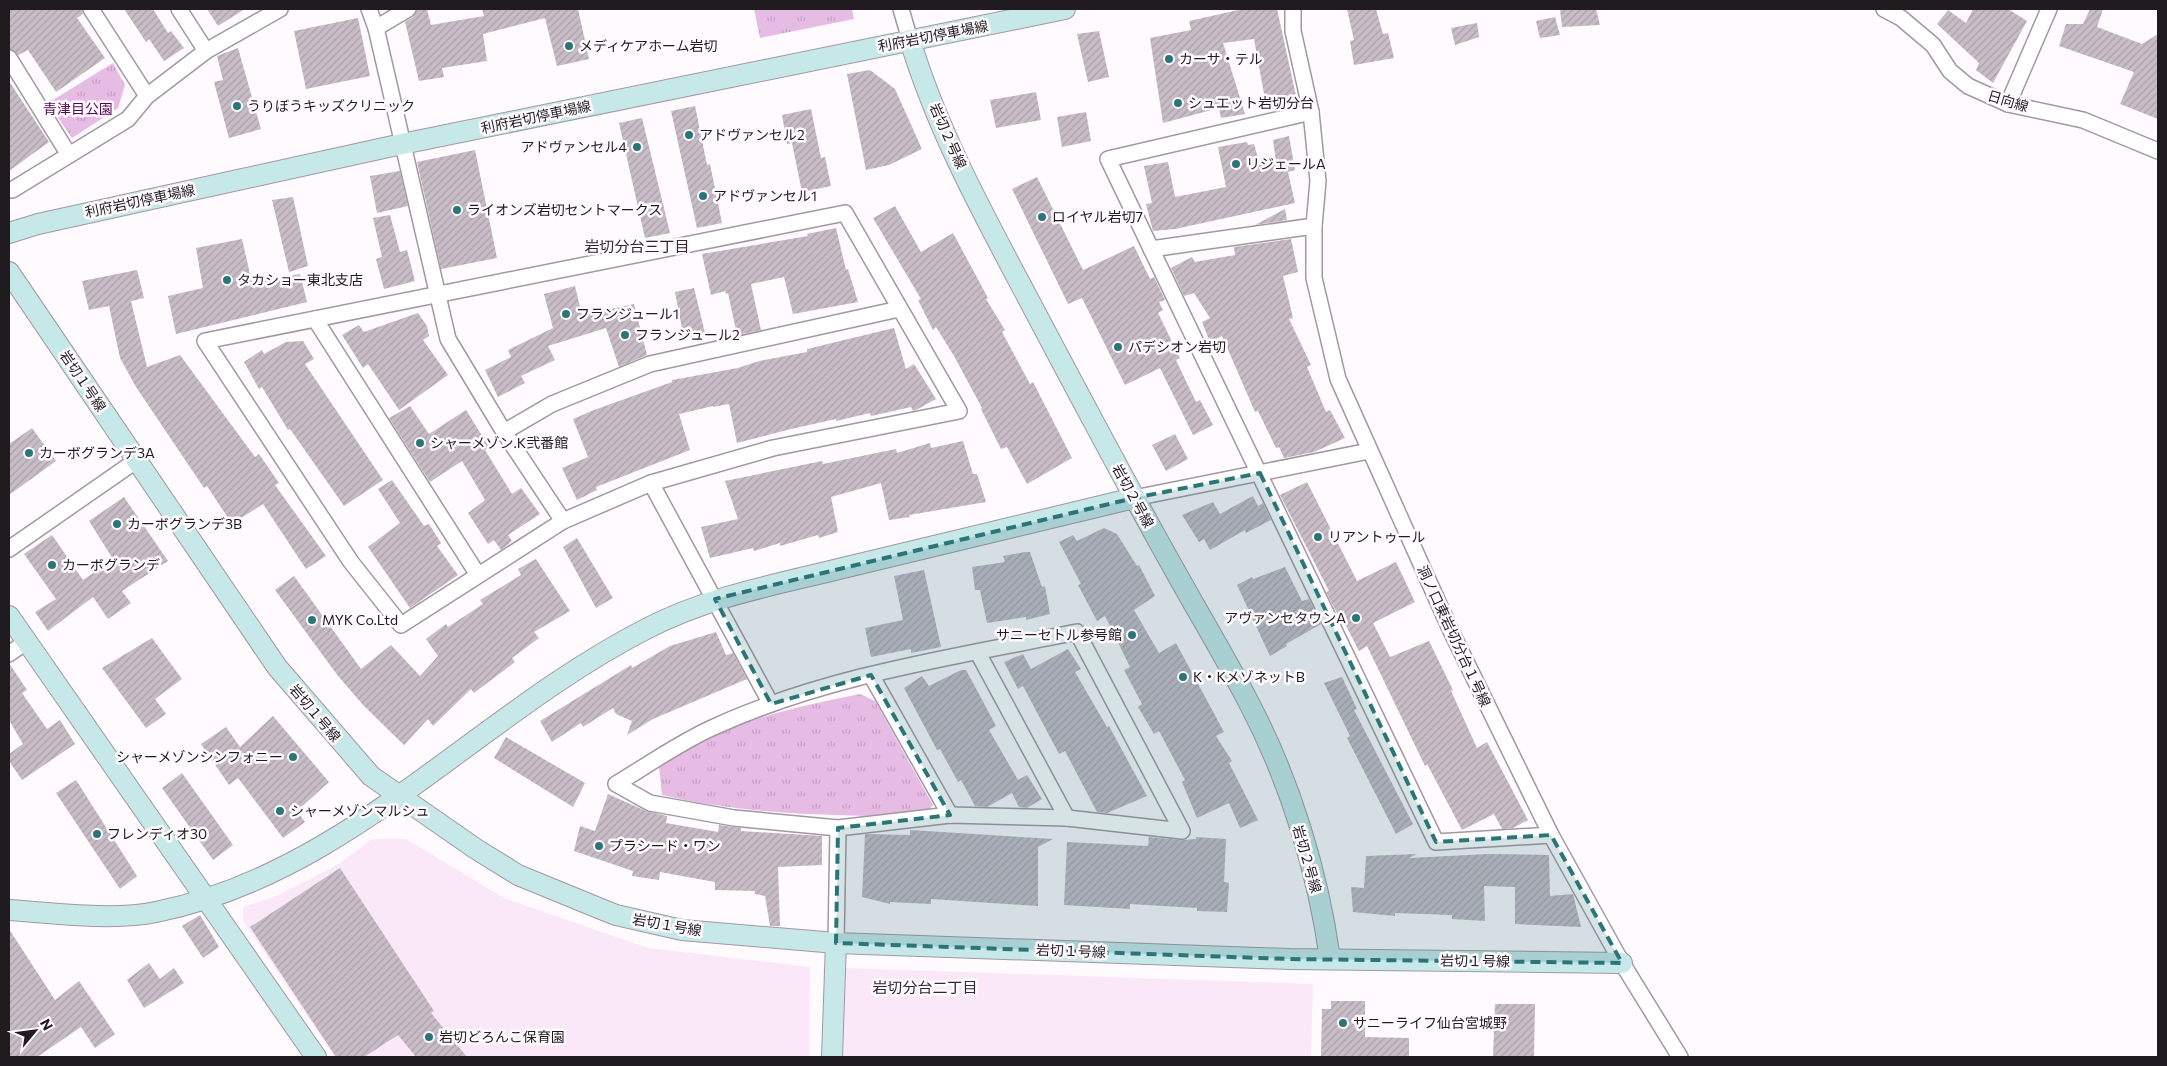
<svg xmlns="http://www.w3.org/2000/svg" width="2167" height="1066" font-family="Commissioner,'Noto Sans JP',sans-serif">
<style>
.built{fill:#fae8f9}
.grass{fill:url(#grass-tufts)}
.building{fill:url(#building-hatch)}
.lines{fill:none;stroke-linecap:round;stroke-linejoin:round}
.street-casing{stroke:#a297a2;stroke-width:18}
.secondary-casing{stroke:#a297a2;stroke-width:22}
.street{stroke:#fff;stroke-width:15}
.secondary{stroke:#c7e8e9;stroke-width:20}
.marked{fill:#2b7579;fill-opacity:0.2;stroke:#2b7579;stroke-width:4;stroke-dasharray:10 6;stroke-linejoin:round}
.poi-dot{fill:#2b7579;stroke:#fffafe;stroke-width:2}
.labels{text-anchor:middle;stroke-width:5;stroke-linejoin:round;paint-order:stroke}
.street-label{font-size:14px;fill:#1f1b1f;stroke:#fffafe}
.poi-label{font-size:14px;fill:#1f1b1f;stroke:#fffafe;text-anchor:start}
.park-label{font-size:14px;fill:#530854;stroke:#fffafe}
.neighbourhood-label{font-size:15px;fill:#302730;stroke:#fffafe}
</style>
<defs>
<pattern id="grass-tufts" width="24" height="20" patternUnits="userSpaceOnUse" patternTransform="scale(1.25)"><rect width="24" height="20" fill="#e6bbe4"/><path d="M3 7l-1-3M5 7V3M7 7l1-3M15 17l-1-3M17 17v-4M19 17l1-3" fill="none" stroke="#c5a0c3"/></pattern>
<pattern id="building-hatch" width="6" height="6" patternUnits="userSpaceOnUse" patternTransform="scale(1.25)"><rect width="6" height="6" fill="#c8bcc7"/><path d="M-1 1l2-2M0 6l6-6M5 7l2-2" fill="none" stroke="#aba1aa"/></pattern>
</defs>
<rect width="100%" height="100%" fill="#fffafe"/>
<g class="built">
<polygon points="372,839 406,839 504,898 648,948 810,967 809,1057 335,1057 243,921 243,907 274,897 339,864"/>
<polygon points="846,968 1313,984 1311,1057 843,1057"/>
</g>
<g class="grass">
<polygon points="754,9 852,9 854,19 760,38"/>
<polygon points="113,63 125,85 118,108 72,138 48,103"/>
<path d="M860,694l15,7 58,104 -10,11c-89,0 -175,-1 -261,-21l-3,-29c23,-14 46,-29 71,-38 42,-16 86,-25 130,-34z"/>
</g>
<g class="building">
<polygon points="9,9 82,9 83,14 77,18 105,58 56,92 28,50 18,55 9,49"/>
<polygon points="124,9 153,9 168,33 171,31 184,48 164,61 149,39 146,42"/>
<polygon points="207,9 245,9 218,26"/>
<polygon points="422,9 427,9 431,25 484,16 482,9 578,9 589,59 557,66 545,18 483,34 487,61 442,68 444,77 419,81 405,22 413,17 417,10"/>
<polygon points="1243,9 1277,9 1298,105 1267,110 1254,39 1223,43 1245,114 1221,118 1219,108 1163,123 1150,38 1191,30 1189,21"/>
<polygon points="1347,9 1376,9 1383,34 1388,33 1394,58 1354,65 1350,41 1354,40"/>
<polygon points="1560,9 1596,9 1600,25 1562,27"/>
<polygon points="1973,9 2008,9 2027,21 1993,83 1976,70 1979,63 1937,24 1948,10 1966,23"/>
<polygon points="2090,9 2103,9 2097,27 2142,44 2158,34 2158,119 2120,104 2134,72 2059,46 2066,24 2083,24"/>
<polygon points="1555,17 1560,35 1540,38 1536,21"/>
<polygon points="358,18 370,76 306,89 294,31"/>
<polygon points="1477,23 1479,37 1455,45 1451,28"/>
<polygon points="1099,31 1109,77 1088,82 1077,34"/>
<polygon points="238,48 261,129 229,138 214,82 223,80 217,56"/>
<polygon points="870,70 895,89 922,149 889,165 866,170 847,74"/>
<polygon points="9,81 49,142 9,171"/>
<polygon points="1036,92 1041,120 996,128 990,100"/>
<polygon points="695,106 707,165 710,164 722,223 697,228 671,111"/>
<polygon points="811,109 821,158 825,157 831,186 802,192 792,143 787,144 782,115"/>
<polygon points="1086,112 1091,141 1062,147 1057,117"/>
<polygon points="642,118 670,233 645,238 619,123"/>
<polygon points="1289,136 1295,170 1288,172 1295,203 1175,229 1153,231 1146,204 1152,203 1144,166 1168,162 1175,197 1226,187 1218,147 1247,142 1248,145 1254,144 1260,165 1276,161 1273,140"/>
<polygon points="475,150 497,258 441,269 417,162"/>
<polygon points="400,171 408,206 377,213 370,176"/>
<polygon points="1037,177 1083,270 1134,246 1150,279 1154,277 1165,300 1159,302 1163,310 1158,313 1180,358 1176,360 1196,402 1200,400 1213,425 1193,435 1160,368 1125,385 1082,298 1068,304 1012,189"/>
<polygon points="293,197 308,266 289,272 272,200"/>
<polygon points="895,206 921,252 953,233 988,298 986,299 1005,330 1002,332 1030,384 1033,382 1072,458 1027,484 1007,447 1001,449 981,409 982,408 954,356 936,327 933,330 918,300 921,299 873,218"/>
<polygon points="1285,209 1287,220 1255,225"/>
<polygon points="390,215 400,252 407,250 415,281 384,289 376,259 382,257 373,218"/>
<polygon points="836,228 846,270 848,269 858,302 793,314 784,277 751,284 761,330 737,335 728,293 726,294 725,291 711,295 702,254 808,236 807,234"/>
<polygon points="242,239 252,283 300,274 307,302 176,334 168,296 203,288 196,248"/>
<polygon points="1291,239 1298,272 1283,276 1293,318 1289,319 1311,365 1307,367 1326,412 1330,410 1345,438 1314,452 1284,458 1279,447 1276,448 1258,411 1255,412 1222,336 1210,342 1202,322 1210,318 1194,293 1184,296 1171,268 1192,257 1195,262 1235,255 1234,247"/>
<polygon points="137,270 144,298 131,301 147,367 180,355 255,457 259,454 279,483 275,485 326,556 306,569 263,504 232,524 207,486 204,488 136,387 120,358 109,306 89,310 82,281"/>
<polygon points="575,286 582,315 634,304 647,355 619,367 606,328 548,346 555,360 521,376 525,383 498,397 485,370 511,357 508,350 553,328 544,294"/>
<polygon points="694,288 705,333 684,339 675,292"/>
<polygon points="418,313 427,326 429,336 423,340 448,375 399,410 368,364 363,368 342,335 359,325 364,332"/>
<polygon points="894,328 906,369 914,364 936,399 916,410 913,411 911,407 871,416 870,413 836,421 836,419 791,429 737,443 729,404 713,407 713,406 679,414 690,450 596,487 597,490 577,500 562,468 588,457 573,419 594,410 672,382 672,380 738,368 759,361 807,352 807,349"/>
<polygon points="303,341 314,359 305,364 383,480 344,506 290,429 288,430 262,387 259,389 244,362 262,350 264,354 286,342"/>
<polygon points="410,406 429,434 466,410 489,447 485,450 512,494 521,488 540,514 508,535 512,541 505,547 501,550 494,540 488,544 468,513 485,500 462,461 430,482 389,418"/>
<polygon points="32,428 56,461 9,495 9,444"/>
<polygon points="1175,434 1188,459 1166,471 1152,445"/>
<polygon points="963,441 973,474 977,474 986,502 909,515 910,517 889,520 881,483 831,497 838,532 819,538 818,535 780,546 780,543 754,551 753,548 710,558 701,527 738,519 725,481 822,461 823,464 896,449 897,453 930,443 931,448"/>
<polygon points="392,480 424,526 429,524 441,543 437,546 458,575 410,608 368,547 400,523 378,489"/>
<polygon points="1307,482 1357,581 1396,562 1415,602 1373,623 1390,657 1429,641 1453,690 1451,691 1477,748 1487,742 1528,820 1513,828 1502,829 1494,814 1462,830 1427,764 1425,766 1367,646 1359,651 1340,614 1338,615 1326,592 1329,591 1280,495"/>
<polygon points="1253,496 1258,506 1263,503 1271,520 1246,533 1245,530 1210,550 1204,539 1199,542 1182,515 1213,502 1220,514"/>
<polygon points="124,497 168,561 122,591 131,603 108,619 93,597 48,631 35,612 56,599 24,554 52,535 83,580 113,559 89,521"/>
<polygon points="1104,528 1117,534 1137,566 1139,565 1155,596 1134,610 1159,653 1176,643 1224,732 1216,736 1232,761 1229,763 1258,820 1240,828 1229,803 1197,818 1182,782 1185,780 1159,731 1154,734 1138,707 1142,704 1124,670 1130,667 1105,616 1097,621 1078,585 1081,584 1059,542 1073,535 1077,541"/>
<polygon points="577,538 613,598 596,608 563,547"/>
<polygon points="1025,552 1030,552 1042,587 1045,586 1050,614 1026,620 1026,617 987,623 980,590 975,590 972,567 1005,562 1003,556"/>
<polygon points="536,559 570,611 534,632 539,638 512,658 515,662 474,693 471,689 433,726 428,719 404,745 364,706 338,676 275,590 294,576 361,669 391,645 420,676 438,656 426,639 446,624 448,627 483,604 480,600 521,575 518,569"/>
<polygon points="1285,567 1302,601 1309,599 1321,624 1286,644 1287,646 1270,656 1237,585 1252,577 1253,579"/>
<polygon points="924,570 941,647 911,653 911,649 871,657 865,628 903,620 894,576"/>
<polygon points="716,632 726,655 733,653 747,679 653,719 627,735 632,721 616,714 613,708 583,727 581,723 552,742 540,721 631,665 632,668 670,646"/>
<polygon points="152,638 182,679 155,699 166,714 146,728 102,668"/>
<polygon points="1068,649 1081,669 1075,672 1107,727 1109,726 1147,796 1107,813 1097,812 1065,751 1059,754 1023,686 1018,689 1004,662 1023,654 1031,669"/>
<polygon points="9,663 27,690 22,693 47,729 60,720 75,744 22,780 9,761 9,754 23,744 9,720"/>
<polygon points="961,670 966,670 979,694 996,726 989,730 1018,780 1027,775 1042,799 1027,808 1019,807 1012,793 987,807 975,806 961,780 958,782 940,749 937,750 904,688 922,676 929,686"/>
<polygon points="1342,677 1357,709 1354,710 1413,824 1396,834 1347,738 1350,736 1324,683"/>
<polygon points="273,716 329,782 297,811 305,822 283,838 238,778 229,785 201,744 226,727 240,747"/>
<polygon points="506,737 585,783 573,807 494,758"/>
<polygon points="182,773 233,845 213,860 162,788"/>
<polygon points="76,780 137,876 120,889 56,793"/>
<polygon points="608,794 646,811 667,816 666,823 718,832 719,825 741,828 741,831 822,836 822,865 778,867 780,926 770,926 765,896 755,894 755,891 715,890 715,882 660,872 659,880 632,876 633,871 574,851 580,826 595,831"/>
<polygon points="910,830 1053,839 1038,847 1038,906 931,899 931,904 890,902 890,904 862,897 865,834 910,835"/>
<polygon points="1149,837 1181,840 1196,839 1196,837 1226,839 1224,882 1229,883 1227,912 1197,911 1197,908 1130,904 1130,909 1064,905 1067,842 1148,846"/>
<polygon points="1417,854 1409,858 1488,854 1549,855 1550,896 1573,894 1581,927 1515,924 1515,887 1484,886 1485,921 1452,919 1452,915 1395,913 1395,916 1353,912 1351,887 1364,888 1366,856"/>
<polygon points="340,868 434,1011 431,1013 467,1057 416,1057 398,1035 364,1057 336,1057 250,927"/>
<polygon points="200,915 219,947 203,958 182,926"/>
<polygon points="9,929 55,1000 79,981 115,1034 95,1048 81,1027 37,1057 9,1057"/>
<polygon points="149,963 160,979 174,968 184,983 144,1008 127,980"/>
<polygon points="1331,1001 1365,1001 1365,1037 1409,1038 1409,1057 1321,1057 1322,1009 1331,1009"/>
<polygon points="1495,1004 1535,1004 1534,1057 1493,1057"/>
</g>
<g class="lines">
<defs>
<g id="street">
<polyline points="91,9 147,96"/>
<polyline points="179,9 206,51"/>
<polyline points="369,9 376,28 448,339 504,432 563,521"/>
<polyline points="901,9 910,40"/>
<polyline points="1293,9 1293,31 1311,112 1318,181 1314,226 1314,278 1338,379 1451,631 1551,835 1622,963 1680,1057"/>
<polyline points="1884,9 1901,18 1933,45 1950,71 1968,86 2008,104 2083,120 2158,151"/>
<polyline points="376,28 408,9"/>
<polyline points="9,58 69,155"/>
<polyline points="2008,104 2049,9"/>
<polyline points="1311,112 1108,159 1436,842 1551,835"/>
<polyline points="12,190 128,119 147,96 206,51 280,9"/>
<polygon points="845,213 959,411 773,448 651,483 563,521 401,625 351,562 205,341"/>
<polyline points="1151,249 1314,226"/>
<polyline points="315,319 478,575"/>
<polyline points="504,432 552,404 650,364 899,309"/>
<polyline points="651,483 771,704"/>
<polyline points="1134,498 1369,451"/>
<polyline points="9,549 137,460"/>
<path d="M1077,632l105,199 -115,-13 -117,-3 -112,13 -104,-10 -84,-15 -34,-19c32,-19 64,-42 98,-57 114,-52 241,-70 363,-95z"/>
<polyline points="978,653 1067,818"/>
<polyline points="9,654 27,641"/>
<polyline points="871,675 950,815"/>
<polyline points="836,943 838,828"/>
</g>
<g id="secondary">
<path d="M910,40c28,93 76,179 121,264 47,89 94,178 143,265 25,45 51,88 75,134 41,78 69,169 81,256"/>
<polyline points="9,233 38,224 402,144 1065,9"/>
<polyline points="9,272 277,667 371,776 476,849 518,875 596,907 616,915 682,930 836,943 1289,959 1622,963"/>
<polyline points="9,616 316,1057"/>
<path d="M9,910c43,3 105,11 147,2 193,-39 322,-198 492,-284 62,-32 131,-44 199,-61 96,-23 191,-46 287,-69"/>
<polyline points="832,1057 836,943"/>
</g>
</defs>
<use href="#street" class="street-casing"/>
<use href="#secondary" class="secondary-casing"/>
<use href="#street" class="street"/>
<use href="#secondary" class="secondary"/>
</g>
<path class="marked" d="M1260,473l176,369 115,-7 71,128 -333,-4 -453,-16 2,-115 112,-13 -79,-140 -100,29 -56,-105 419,-101z"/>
<g class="poi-dot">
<circle cx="569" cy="46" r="5"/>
<circle cx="1169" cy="59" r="5"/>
<circle cx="1178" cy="103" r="5"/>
<circle cx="237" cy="106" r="5"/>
<circle cx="689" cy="135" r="5"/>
<circle cx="637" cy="147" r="5"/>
<circle cx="1236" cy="164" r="5"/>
<circle cx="703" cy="196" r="5"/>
<circle cx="457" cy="210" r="5"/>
<circle cx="1042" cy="217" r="5"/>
<circle cx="227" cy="280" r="5"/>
<circle cx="566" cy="314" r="5"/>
<circle cx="625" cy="335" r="5"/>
<circle cx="1118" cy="347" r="5"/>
<circle cx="420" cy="443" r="5"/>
<circle cx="29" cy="453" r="5"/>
<circle cx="117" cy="524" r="5"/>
<circle cx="1318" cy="537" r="5"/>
<circle cx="52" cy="565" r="5"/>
<circle cx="1356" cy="618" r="5"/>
<circle cx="312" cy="620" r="5"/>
<circle cx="1132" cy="635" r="5"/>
<circle cx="1183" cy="677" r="5"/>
<circle cx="293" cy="757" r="5"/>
<circle cx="280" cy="811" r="5"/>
<circle cx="97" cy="834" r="5"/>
<circle cx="599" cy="846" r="5"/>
<circle cx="1343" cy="1023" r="5"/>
<circle cx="429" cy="1037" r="5"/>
</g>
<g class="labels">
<g class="street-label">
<text transform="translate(933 36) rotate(-11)" y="5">利府岩切停車場線</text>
<text transform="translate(2008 101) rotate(17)" y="5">日向線</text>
<text transform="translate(536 117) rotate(-12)" y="5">利府岩切停車場線</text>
<text transform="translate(948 136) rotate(66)" y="5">岩切２号線</text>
<text transform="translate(140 201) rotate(-12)" y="5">利府岩切停車場線</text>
<text transform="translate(83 381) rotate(56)" y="5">岩切１号線</text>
<text transform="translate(1133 496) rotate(61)" y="5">岩切２号線</text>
<text transform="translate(1454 636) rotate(65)" y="5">洞ノ口東岩切分台１号線</text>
<text transform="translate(315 713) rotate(50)" y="5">岩切１号線</text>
<text transform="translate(1307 859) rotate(74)" y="5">岩切２号線</text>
<text transform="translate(667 925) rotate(10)" y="5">岩切１号線</text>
<text transform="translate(1071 951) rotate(2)" y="5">岩切１号線</text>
<text transform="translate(1475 961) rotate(1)" y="5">岩切１号線</text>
</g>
<g class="poi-label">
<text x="579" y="51">メディケアホーム岩切</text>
<text x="1179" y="64">カーサ・テル</text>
<text x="1188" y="108">シュエット岩切分台</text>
<text x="247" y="111">うりぼうキッズクリニック</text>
<text x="699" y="140">アドヴァンセル2</text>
<text x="627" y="152" text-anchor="end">アドヴァンセル4</text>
<text x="1246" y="169">リジェールA</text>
<text x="713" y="201">アドヴァンセル1</text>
<text x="467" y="215">ライオンズ岩切セントマークス</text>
<text x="1052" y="222">ロイヤル岩切7</text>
<text x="237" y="285">タカショー東北支店</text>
<text x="576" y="319">フランジュール1</text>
<text x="635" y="340">フランジュール2</text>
<text x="1128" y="352">パデシオン岩切</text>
<text x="430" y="448">シャーメゾン.K弐番館</text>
<text x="39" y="458">カーボグランデ3A</text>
<text x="127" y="529">カーボグランデ3B</text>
<text x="1328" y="542">リアントゥール</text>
<text x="62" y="570">カーボグランデ</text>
<text x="1346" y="623" text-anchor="end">アヴァンセタウンA</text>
<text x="322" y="625">MYK Co.Ltd</text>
<text x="1122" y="640" text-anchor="end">サニーセトル参号館</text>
<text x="1193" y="682">K・KメゾネットB</text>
<text x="283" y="762" text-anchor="end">シャーメゾンシンフォニー</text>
<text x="290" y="816">シャーメゾンマルシュ</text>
<text x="107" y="839">フレンディオ30</text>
<text x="609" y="851">プラシード・ワン</text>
<text x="1353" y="1028">サニーライフ仙台宮城野</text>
<text x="439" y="1042">岩切どろんこ保育園</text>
</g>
<g class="park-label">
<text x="78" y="114">青津目公園</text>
</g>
<g class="neighbourhood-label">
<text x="637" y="252">岩切分台三丁目</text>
<text x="925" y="993">岩切分台二丁目</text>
</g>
</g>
<rect width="2167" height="1066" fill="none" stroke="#1f1b1f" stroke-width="20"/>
<g transform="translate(35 1031) rotate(61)" stroke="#fffafe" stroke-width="4" paint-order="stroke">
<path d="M0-4L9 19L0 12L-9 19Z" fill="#1f1b1f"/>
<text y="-8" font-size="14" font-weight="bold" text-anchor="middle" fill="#1f1b1f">N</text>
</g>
</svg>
